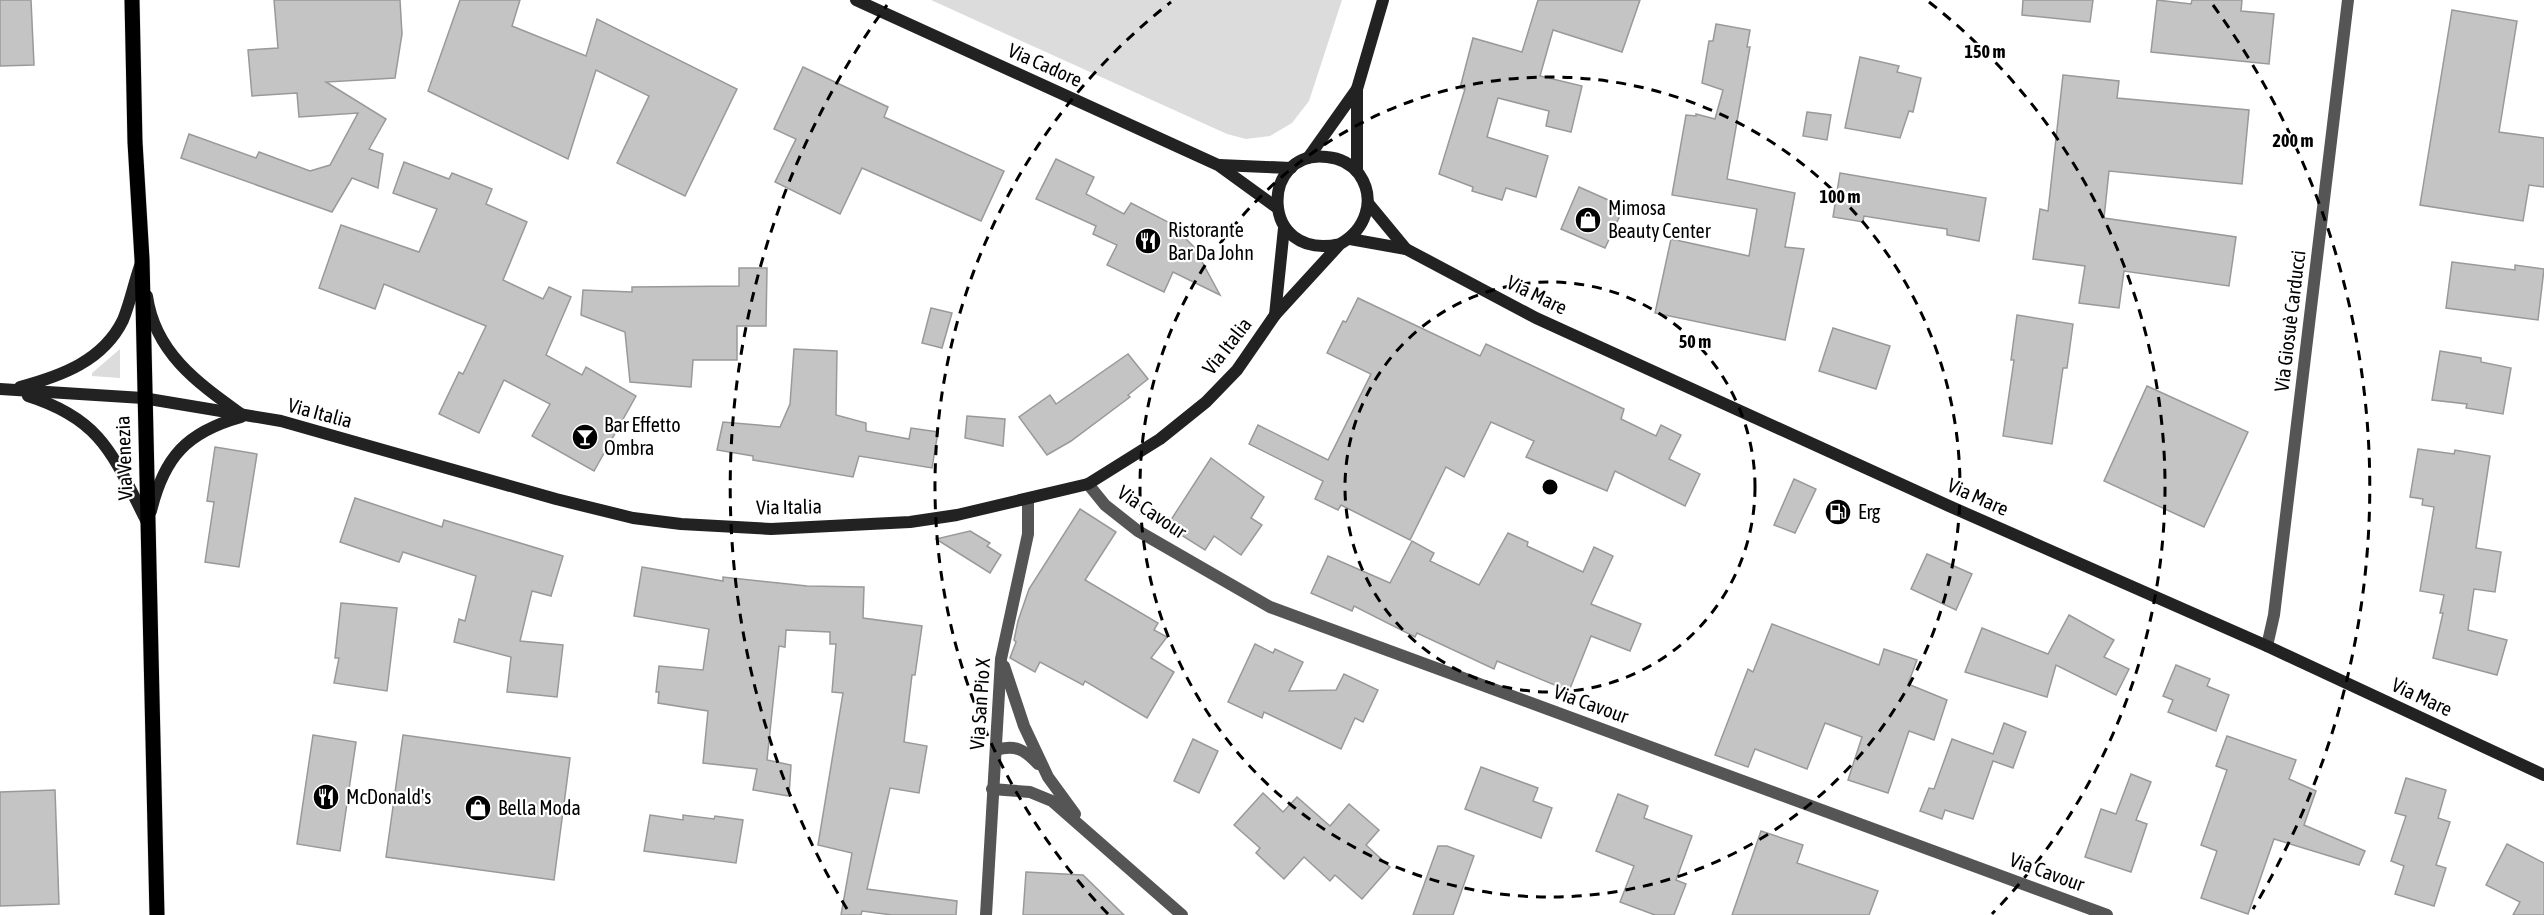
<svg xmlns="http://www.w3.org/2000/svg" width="2544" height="915" font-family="'Asap Condensed',sans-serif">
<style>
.green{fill:#dcdcdc}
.building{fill:#c4c4c4;stroke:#999;stroke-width:1.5}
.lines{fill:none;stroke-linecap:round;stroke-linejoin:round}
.primary-casing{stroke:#dbdbdb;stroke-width:16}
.street{stroke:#555;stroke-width:12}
.secondary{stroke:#222;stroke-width:12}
.primary{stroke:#000;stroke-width:15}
.ring{fill:none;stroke:#000;stroke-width:3;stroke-dasharray:10 8}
.labels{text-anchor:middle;stroke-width:4.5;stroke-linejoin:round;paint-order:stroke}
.street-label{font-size:20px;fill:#000;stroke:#fff}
.poi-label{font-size:20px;fill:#000;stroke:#fff;text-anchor:start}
.centre{fill:#000;stroke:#fff;stroke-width:3}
.ring-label{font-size:18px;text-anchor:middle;font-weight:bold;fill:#000;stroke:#fff;stroke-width:4.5;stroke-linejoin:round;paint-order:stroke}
</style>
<rect width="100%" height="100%" fill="#fff"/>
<g class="green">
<polygon points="931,0 1342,0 1309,101 1292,123 1270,136 1246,139 1227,134"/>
<polygon points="120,349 120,378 92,376 92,373"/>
</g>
<g class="building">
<polygon points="0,0 31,0 34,65 0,66"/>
<polygon points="274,0 400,0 402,34 395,78 326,82 386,119 369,149 383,154 378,188 352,178 332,212 181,158 189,134 256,158 259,152 310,171 330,165 358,113 299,117 297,93 252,96 248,50 278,48"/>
<polygon points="460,0 520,0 512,26 586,56 597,19 737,89 685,196 617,163 649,96 596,70 568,159 428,91"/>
<polygon points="1538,0 1640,0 1622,52 1553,30 1540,76 1582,86 1571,132 1546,126 1549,111 1498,98 1487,137 1548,156 1536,197 1506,188 1502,200 1472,191 1473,187 1439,174 1465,89 1460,88 1473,38 1522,52"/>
<polygon points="2023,0 2093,0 2090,22 2022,15"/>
<polygon points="2157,0 2191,4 2192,0 2242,0 2241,11 2274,14 2269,64 2151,52"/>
<polygon points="2452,10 2517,21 2499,132 2544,138 2544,187 2529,185 2523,221 2420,205"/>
<polygon points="1716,24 1750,30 1747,47 1750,47 1727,179 1795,193 1785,247 1804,249 1785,340 1655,313 1671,239 1749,256 1757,209 1672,195 1686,115 1696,116 1696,114 1715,119 1723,90 1702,83 1709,41 1713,41"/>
<polygon points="1860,57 1899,66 1897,72 1921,78 1913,112 1909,111 1900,138 1845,128"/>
<polygon points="803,67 888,107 884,117 1004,171 981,221 862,168 840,214 775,182 796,139 774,129"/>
<polygon points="2063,75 2119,81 2117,98 2249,110 2242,184 2109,171 2104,218 2236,237 2229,286 2124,271 2119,308 2079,303 2085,266 2033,259 2040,209 2048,211"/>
<polygon points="1807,112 1831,115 1827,140 1803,136"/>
<polygon points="1056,159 1094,177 1086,194 1124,214 1131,203 1170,223 1194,247 1220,295 1173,272 1164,292 1107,265 1117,245 1093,234 1096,226 1036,199"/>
<polygon points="404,162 449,179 452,173 492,189 486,204 527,222 503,280 543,299 549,287 571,297 546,355 582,375 586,367 636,396 594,471 532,436 550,404 504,380 479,433 439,414 459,372 463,374 486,326 384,284 375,309 319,288 341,225 419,252 437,209 393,193"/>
<polygon points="1840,173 1986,198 1979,241 1947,235 1947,229 1920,225 1864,216 1863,222 1833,217"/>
<polygon points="1579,187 1624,207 1605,248 1561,229"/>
<polygon points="2452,262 2515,270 2515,265 2544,269 2538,320 2446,308"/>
<polygon points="739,268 767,268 766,326 737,326 737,360 693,360 691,387 630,382 625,332 581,315 583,290 632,292 632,287 739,286"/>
<polygon points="1358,298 1480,356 1486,344 1624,409 1621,419 1656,436 1661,425 1681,435 1669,459 1700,474 1685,506 1615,471 1607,491 1526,457 1534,441 1491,422 1464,477 1446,467 1410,540 1341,505 1338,510 1315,499 1323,481 1249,444 1258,425 1328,460 1371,374 1327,353 1343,321 1346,322"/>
<polygon points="931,308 952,313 942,348 922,343"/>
<polygon points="2017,315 2073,324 2067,368 2063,368 2052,444 2003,436 2014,360 2011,360"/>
<polygon points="1833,328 1890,346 1876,389 1819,371"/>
<polygon points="794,349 837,351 836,415 866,423 866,431 909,439 911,428 938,432 932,468 859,456 853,477 753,460 753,456 717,450 723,422 780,427 790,404"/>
<polygon points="2440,351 2481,358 2481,362 2511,368 2503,414 2466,408 2467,404 2432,400"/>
<polygon points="1128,354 1148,379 1128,395 1130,397 1071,441 1047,455 1019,417 1050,395 1056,404"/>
<polygon points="2147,386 2248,432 2204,527 2104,481"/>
<polygon points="967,416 1005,419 1003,446 965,438"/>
<polygon points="215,447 257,454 239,567 205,562 214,502 207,501"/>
<polygon points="2418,449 2454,454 2455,450 2490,456 2476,548 2501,552 2495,592 2474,589 2468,630 2507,640 2497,675 2433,658 2443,613 2440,613 2444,595 2420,591 2434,507 2422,505 2423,499 2410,497"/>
<polygon points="1211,458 1264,497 1251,518 1262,525 1241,555 1214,536 1205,550 1167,526"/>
<polygon points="1794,479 1816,489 1795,533 1774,525"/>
<polygon points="355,498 442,527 444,520 563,556 551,596 532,591 520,641 563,645 557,697 507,692 511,657 454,642 459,619 465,621 476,576 403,552 399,562 340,542"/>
<polygon points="1080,509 1116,532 1085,580 1158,623 1154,630 1167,637 1151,658 1174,672 1147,718 1085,681 1083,685 1040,662 1035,672 1010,658 1016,642 1014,640 1018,621 1029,589"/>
<polygon points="970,531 990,543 987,546 1001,555 990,573 936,539"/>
<polygon points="1508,533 1528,542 1527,546 1583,572 1594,547 1613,556 1591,604 1641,624 1630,651 1591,636 1569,691 1497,661 1494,669 1417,633 1415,637 1354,606 1352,611 1311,593 1328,556 1390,583 1412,541 1434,553 1430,561 1479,585"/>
<polygon points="1927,554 1972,574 1956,610 1911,589"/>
<polygon points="642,567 723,581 723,577 807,586 864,587 863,618 922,626 915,675 912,675 904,742 927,746 919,793 890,788 867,889 957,901 956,915 892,915 862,911 861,915 841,915 852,853 818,845 843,693 832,692 836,644 830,644 830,632 786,630 785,647 779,646 767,760 791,765 789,796 753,790 757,769 703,763 708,711 658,703 659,692 656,692 659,666 703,670 709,629 634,616"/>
<polygon points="341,603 397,608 387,691 334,683 339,658 335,658"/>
<polygon points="2069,615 2114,640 2104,657 2129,669 2116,695 2056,665 2047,697 1965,672 1982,628 2048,654"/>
<polygon points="1772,624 1879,665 1884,649 1917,660 1908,684 1947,700 1934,740 1909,731 1888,793 1848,780 1862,737 1825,723 1807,769 1755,749 1748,767 1715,755 1748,669 1753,672"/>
<polygon points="1255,644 1273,653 1275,649 1303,662 1289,691 1336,690 1344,674 1378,690 1363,722 1355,718 1341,749 1264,712 1262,718 1228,702"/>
<polygon points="2176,665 2210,679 2207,686 2229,695 2216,731 2168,712 2173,700 2163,696"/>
<polygon points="2004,723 2026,732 2013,768 1993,761 1973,819 1945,810 1942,819 1920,811 1929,788 1934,789 1952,739 1993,754"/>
<polygon points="313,735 356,742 340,851 297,844"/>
<polygon points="403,735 570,758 554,880 386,857"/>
<polygon points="2227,736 2296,760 2289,779 2316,791 2304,825 2365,851 2359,865 2274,839 2248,914 2201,898 2217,851 2201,845 2227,770 2216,766"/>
<polygon points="1193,739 1218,751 1199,793 1174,781"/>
<polygon points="1481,767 1538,788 1533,801 1552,808 1541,838 1465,809"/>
<polygon points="2131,774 2151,782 2136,820 2147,824 2131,872 2085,857 2101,809 2116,814"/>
<polygon points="2406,778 2446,790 2438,818 2450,822 2436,865 2446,868 2434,906 2395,894 2404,866 2391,861 2406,816 2395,813"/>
<polygon points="55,790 59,904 0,906 0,792"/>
<polygon points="1263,793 1283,812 1297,797 1330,826 1349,804 1379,830 1366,845 1390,867 1362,899 1335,875 1330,881 1304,857 1284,879 1256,853 1260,848 1234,825"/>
<polygon points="1618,794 1648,806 1644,818 1692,836 1676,880 1686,884 1674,915 1655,915 1620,902 1634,866 1596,851"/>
<polygon points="650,815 683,820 683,815 714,819 715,816 743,820 736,863 644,851"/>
<polygon points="1761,831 1803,845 1797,863 1878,891 1869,915 1732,915"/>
<polygon points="2507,844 2544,863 2544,915 2513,915 2520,902 2486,885"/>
<polygon points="1438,846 1447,846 1474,856 1453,915 1413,915"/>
<polygon points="1026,872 1083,875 1124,915 1023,915"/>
</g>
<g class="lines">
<defs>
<polyline id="primary" points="132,0 135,142 142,259 157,915"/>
</defs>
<use href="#primary" class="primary-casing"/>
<g class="street">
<polyline points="1088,484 1105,505 1138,531 1270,607 2107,915"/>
<polyline points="2267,646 2274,615 2348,0"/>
<polyline points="1004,666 1024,726 1048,777 1075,814"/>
<path d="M996,750c19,-6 29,0 42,14"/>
<polyline points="992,789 1030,792 1052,801 1182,915"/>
<polyline points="986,915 1001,659 1028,534 1028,499"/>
</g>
<g class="secondary">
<polyline points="856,0 1218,165 1276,207"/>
<polyline points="1308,158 1357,89"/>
<polyline points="1219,165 1291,168"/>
<polyline points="1357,171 1357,89 1383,0"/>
<polyline points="1368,203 1406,249"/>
<polyline points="1350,239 1406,249 1536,318 1949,506 2267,646 2544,775"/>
<path d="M147,296c8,57 51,87 94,118"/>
<polyline points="1275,315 1284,228"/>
<path d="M20,387c41,-11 83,-26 103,-67 7,-17 11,-37 17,-54"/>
<path d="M0,389l143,9 138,23 275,78 77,19 48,6 90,5 139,-7 47,-7 131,-31 72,-45 46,-37 31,-32 38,-55 65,-71c25,-14 37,-44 19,-70 -8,-10 -19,-16 -32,-17 -67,-9 -69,105 13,87"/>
<path d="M28,396c76,24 86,62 120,128"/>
<path d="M151,511c13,-54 36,-79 90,-94"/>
</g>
<use href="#primary" class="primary"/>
</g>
<g class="ring">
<circle cx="1550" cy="487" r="205"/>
<circle cx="1550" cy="487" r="410"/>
<path d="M1108 914A615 615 0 0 1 1171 2M1929 2A615 615 0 0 1 1992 914"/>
<path d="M847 909A820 820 0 0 1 887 5M2213 5A820 820 0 0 1 2253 909"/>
</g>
<defs>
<symbol id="shop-disc" viewBox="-11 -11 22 22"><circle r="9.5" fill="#000" stroke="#fff"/><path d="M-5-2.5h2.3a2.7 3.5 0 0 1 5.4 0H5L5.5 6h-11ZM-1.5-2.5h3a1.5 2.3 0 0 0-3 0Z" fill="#fff"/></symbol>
<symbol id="restaurant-disc" viewBox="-11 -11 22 22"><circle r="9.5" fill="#000" stroke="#fff"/><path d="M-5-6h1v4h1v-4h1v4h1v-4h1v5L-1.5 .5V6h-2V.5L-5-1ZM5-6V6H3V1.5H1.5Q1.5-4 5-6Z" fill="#fff"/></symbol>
<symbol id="bar-disc" viewBox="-11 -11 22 22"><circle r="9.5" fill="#000" stroke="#fff"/><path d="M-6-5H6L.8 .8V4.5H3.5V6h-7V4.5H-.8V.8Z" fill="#fff"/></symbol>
<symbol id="fuel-disc" viewBox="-11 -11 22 22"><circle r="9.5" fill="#000" stroke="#fff"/><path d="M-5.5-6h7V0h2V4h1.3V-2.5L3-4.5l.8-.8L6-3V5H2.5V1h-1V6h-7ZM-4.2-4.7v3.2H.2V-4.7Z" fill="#fff"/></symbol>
</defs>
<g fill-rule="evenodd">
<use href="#shop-disc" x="1573" y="205" width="30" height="30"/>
<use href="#restaurant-disc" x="1133" y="226" width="30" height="30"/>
<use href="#bar-disc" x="570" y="422" width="30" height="30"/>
<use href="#fuel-disc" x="1823" y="497" width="30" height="30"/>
<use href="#restaurant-disc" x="311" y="782" width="30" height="30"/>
<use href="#shop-disc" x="463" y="793" width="30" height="30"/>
</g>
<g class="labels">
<g class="street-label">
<text transform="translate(1045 65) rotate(24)" y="7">Via Cadore</text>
<text transform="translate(1537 295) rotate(26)" y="7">Via Mare</text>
<text transform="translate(2290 321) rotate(-83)" y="7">Via Giosuè Carducci</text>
<text transform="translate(1227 346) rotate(-52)" y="7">Via Italia</text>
<text transform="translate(320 413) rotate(15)" y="7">Via Italia</text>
<text transform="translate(124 458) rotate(-92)" y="7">Via Venezia</text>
<text transform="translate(1978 497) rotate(24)" y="7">Via Mare</text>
<text transform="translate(789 507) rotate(-1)" y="7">Via Italia</text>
<text transform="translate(1152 512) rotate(34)" y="7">Via Cavour</text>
<text transform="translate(2422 697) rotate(25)" y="7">Via Mare</text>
<text transform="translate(980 704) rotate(-86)" y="7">Via San Pio X</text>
<text transform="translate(1591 704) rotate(20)" y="7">Via Cavour</text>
<text transform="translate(2047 872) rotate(20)" y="7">Via Cavour</text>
</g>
<g class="poi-label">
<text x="1608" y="215">Mimosa<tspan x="1608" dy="23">Beauty Center</tspan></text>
<text x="1168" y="237">Ristorante<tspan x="1168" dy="23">Bar Da John</tspan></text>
<text x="604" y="432">Bar Effetto<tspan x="604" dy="23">Ombra</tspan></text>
<text x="1858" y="519">Erg</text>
<text x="346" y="804">McDonald's</text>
<text x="498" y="815">Bella Moda</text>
</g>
</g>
<circle cx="1550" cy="487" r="9" class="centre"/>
<g class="ring-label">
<text x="1985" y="58">150 m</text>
<text x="2293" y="147">200 m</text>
<text x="1840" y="203">100 m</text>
<text x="1695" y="348">50 m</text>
</g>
</svg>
